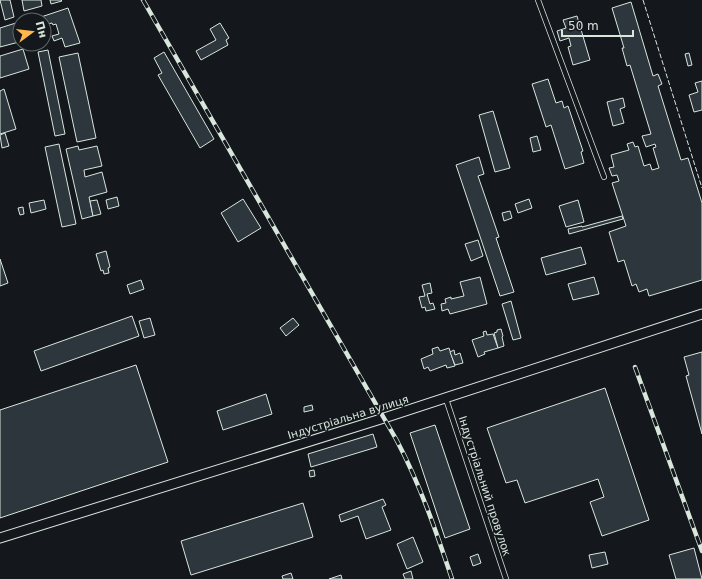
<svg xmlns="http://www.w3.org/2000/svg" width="702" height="579" font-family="'DejaVu Sans',sans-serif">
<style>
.building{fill:#2c363c;stroke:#d8e6dc}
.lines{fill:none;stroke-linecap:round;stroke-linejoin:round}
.service-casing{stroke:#d8e6dc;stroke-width:6}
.minor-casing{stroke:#d8e6dc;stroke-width:11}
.service{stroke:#14181c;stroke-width:4.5}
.minor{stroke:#14181c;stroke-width:9}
.rail-casing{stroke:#d8e6dc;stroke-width:4.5}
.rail{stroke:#14181c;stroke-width:3;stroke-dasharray:9;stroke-linecap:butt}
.fence{stroke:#d8e6dc;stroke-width:1;stroke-dasharray:5 2;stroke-linecap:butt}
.labels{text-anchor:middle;stroke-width:3;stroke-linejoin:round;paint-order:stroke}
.street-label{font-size:11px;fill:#d8e6dc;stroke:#14181c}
</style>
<rect width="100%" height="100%" fill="#14181c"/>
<g class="building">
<polygon points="0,0 10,0 14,17 5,20"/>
<polygon points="22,0 41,0 42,6 24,11"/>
<polygon points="50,0 61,0 62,1 51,4"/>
<polygon points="631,2 653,76 658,74 662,84 658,86 681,160 688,158 702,203 702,280 649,296 647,289 639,292 636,284 632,286 624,260 618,262 609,232 626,226 612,183 619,181 617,175 612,176 609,168 614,167 611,155 629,150 627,144 633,142 635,147 638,146 644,166 650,164 652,170 659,168 653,148 656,147 655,144 646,147 642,136 651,134 630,65 627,66 622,48 624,48 612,8"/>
<polygon points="68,8 80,43 65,47 62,38 54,41 52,36 59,34 56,24 53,25 52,23 44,25 44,20 32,20"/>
<polygon points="577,16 590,60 573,65 568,47 571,46 569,38 560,41 557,31 566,28 563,20"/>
<polygon points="19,22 20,33 17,34 19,42 0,47 0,28"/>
<polygon points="220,23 229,38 226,40 228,45 201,60 196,51 216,40 210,29"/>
<polygon points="23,49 29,69 0,78 0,56"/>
<polygon points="48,50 65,134 55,136 38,52"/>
<polygon points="164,52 214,139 200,148 158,75 162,73 154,58"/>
<polygon points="78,53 96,138 77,142 59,57"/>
<polygon points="689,53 692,65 688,66 685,54"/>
<polygon points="548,79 556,103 562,101 564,108 568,106 583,151 581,152 584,163 565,169 551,125 546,127 532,84"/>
<polygon points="702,81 702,110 694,112 689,95 698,92 695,83"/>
<polygon points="4,89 16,129 0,134 0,91"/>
<polygon points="623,98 625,107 620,109 624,123 613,126 607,102"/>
<polygon points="493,111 510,168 495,172 479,115"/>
<polygon points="5,133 9,146 2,148 0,135"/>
<polygon points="537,136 541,150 533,152 530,138"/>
<polygon points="59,144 76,224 62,227 45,147"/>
<polygon points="78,146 79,150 97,146 102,166 84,170 85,177 102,172 107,192 89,197 93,216 82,219 66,149"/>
<polygon points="479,157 484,174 478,176 499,237 496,238 514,292 500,296 456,165"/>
<polygon points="117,197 119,206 108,209 106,200"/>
<polygon points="243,199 261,228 238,242 221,213"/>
<polygon points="529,199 532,208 518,213 515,204"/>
<polygon points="44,200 46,209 31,213 29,203"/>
<polygon points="97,200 101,214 93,216 90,201"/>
<polygon points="578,200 584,222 566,227 559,206"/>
<polygon points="23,207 24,214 20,215 18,208"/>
<polygon points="510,211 512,218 504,221 502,213"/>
<polygon points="622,216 623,219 569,234 568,229 582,226 582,227"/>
<polygon points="478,240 483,256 471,261 465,244"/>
<polygon points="581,247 586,264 546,275 541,258"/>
<polygon points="106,251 110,267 108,268 109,273 104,274 103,270 101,271 96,254"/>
<polygon points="0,259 8,283 0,286"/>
<polygon points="480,277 487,304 450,314 448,309 442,311 441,304 446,303 445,299 451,297 451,299 464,296 460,282"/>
<polygon points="594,277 599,294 573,300 568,284"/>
<polygon points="141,280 144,289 130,294 127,285"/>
<polygon points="430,283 432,293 427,294 430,304 433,303 435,309 426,311 425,307 422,308 419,297 425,296 422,285"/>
<polygon points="511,301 521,338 513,340 502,304"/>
<polygon points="132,316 139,336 41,371 34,351"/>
<polygon points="150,318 155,335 144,338 139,321"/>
<polygon points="293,318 299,325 286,336 280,328"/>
<polygon points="501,329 503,336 502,337 504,346 498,348 494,333 497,332 497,330"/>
<polygon points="486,331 487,335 493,334 498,348 484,352 485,354 478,357 472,340 484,336 483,332"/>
<polygon points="438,347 440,351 449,348 455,366 447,368 446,365 430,371 428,367 424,369 421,359 433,354 432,349"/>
<polygon points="454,350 455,355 460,353 463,363 455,365 450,352"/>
<polygon points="702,352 702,434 686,376 689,375 684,357"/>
<polygon points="136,365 168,462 0,518 0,410"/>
<polygon points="605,388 649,520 602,536 590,502 604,497 598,479 525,503 517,480 506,483 487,428"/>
<polygon points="266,394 272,414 223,430 217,411"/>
<polygon points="312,405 313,410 304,412 304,407"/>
<polygon points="435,425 470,529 445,538 410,433"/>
<polygon points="373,434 377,447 311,467 308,454"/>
<polygon points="314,470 315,476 310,477 309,471"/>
<polygon points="383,499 386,505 382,507 391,530 366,539 358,516 341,522 339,515"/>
<polygon points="303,503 313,537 191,575 181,541"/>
<polygon points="413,537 423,562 407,569 397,544"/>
<polygon points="694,548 702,579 676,579 669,555"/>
<polygon points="605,552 608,564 592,568 589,555"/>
<polygon points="478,554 481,563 473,566 470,557"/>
<polygon points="411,571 413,579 405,579 403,574"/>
<polygon points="291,573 293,579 283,579 282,576"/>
<polygon points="341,575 342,579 329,579"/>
</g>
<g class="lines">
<defs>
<g id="service">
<polyline points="538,0 604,177"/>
<polyline points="446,399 506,579"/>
</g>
<polyline id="minor" points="0,538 384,418 702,314"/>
</defs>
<use href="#service" class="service-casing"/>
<use href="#minor" class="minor-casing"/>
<use href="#service" class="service"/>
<use href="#minor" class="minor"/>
<defs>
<g id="rail">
<path d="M143,0l253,439c24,45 40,92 56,140"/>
<polyline points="635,367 702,551"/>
</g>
</defs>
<use href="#rail" class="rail-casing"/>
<use href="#rail" class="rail"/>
<polyline class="fence" points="643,0 702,188"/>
</g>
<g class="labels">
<g class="street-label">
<text transform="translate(348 417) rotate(-17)" y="4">Індустріальна вулиця</text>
<text transform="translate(485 486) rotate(72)" y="4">Індустріальний провулок</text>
</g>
</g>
<g transform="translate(32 32) rotate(75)"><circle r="19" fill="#14181c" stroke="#626a69"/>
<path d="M0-3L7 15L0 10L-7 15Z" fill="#ffb74d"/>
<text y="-6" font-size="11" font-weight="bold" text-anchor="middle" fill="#d8e6dc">Пн</text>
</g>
<path d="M562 30v6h71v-6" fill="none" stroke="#d8e6dc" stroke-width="2"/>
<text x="568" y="30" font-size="12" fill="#d8e6dc" stroke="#14181c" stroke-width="3" paint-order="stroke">50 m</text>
</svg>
